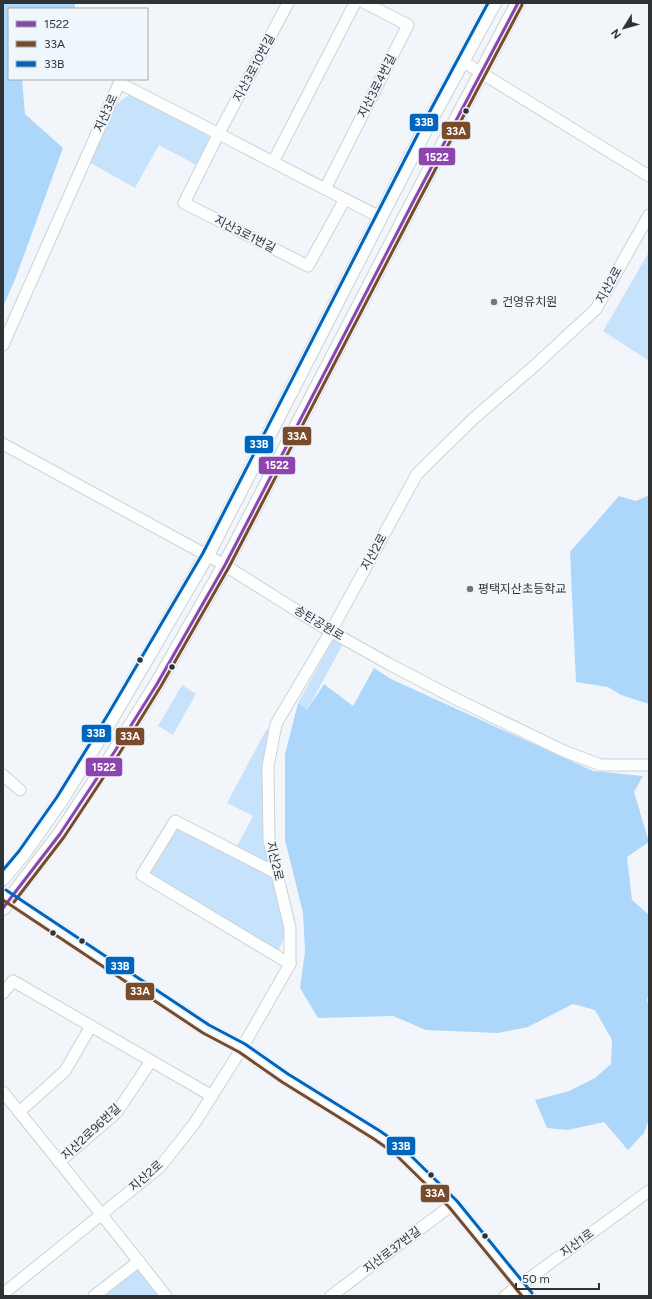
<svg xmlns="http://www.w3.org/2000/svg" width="652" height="1299" font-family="Figtree,'Noto Sans KR',sans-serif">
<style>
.green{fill:#c7e3fc}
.forest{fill:#add7fa}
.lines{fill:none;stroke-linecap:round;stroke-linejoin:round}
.minor-casing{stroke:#ced1d4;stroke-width:13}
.major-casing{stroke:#ced1d4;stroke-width:16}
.minor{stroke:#fdfefe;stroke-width:11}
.major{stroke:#fdfefe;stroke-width:14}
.bus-1-casing{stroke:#eff7fd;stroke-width:6}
.bus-2-casing{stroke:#eff7fd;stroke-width:6}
.bus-3-casing{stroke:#eff7fd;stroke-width:6}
.bus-1{stroke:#8e44ad;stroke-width:3}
.bus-2{stroke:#7a4b2a;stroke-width:3}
.bus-3{stroke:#0065bd;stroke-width:3}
.bus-dot{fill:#303335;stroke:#eff7fd;stroke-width:1.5}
.poi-dot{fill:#74777a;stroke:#eff7fd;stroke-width:1.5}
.labels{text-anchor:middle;stroke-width:3.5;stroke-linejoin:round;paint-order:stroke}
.street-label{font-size:12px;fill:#303335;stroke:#eff7fd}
.poi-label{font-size:12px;fill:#303335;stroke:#eff7fd;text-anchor:start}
.line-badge{stroke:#eff7fd;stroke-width:1.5}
.badge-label{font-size:11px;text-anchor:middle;font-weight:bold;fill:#fff}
</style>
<rect width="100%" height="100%" fill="#f2f6fa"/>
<g class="green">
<polygon points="134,91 211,138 196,165 159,145 135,188 89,162 117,104"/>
<polygon points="649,252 649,361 603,331"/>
<polygon points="333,640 343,644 307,710 298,703"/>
<polygon points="182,685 196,694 173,735 158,726"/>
<polygon points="270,729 274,865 237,846 253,816 227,803 266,730"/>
<polygon points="178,826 276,880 286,933 279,950 267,947 149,875"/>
<polygon points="140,1267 163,1296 103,1296"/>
</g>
<g class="forest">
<polygon points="3,3 75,3 75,9 9,9 9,79 22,79 25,114 63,148 16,277 3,307"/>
<polygon points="649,495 649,704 621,695 608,687 576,682 570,552 619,496 636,501"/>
<polygon points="374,668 391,679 593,771 643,776 634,792 649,842 627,857 632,900 649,915 649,992 647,1000 649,1006 649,1119 644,1133 628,1150 604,1122 568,1130 547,1128 535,1100 569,1091 595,1078 611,1064 612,1040 595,1010 573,1004 528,1027 498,1033 426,1030 393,1016 318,1018 300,988 305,951 303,913 285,840 285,754 298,703 307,710 324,684 353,706"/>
</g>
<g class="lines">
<defs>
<g id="minor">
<polyline points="288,3 219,133 184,203 308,266 345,199"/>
<polyline points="462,61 649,176"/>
<path d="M119,83c88,44 174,90 261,134"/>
<polyline points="273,162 355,3"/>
<polyline points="325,189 408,25 365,3"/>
<polyline points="3,345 121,79"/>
<polyline points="3,444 221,563 323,627 389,664 458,700 566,752 601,765 649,765"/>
<polyline points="3,775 20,790"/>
<polyline points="278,874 175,821 142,875 290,964"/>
<polyline points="3,993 13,981 212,1096"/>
<path d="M3,1092c55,68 109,135 163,204"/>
<polyline points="19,1112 65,1071 91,1026"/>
<polyline points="59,1162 117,1112 151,1061"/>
<polyline points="3,1294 160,1167 194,1124 242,1048 290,964 290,928 269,840 268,767 276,724 331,631 417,474 473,419 531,369 596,309 649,215"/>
<polyline points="94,1296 139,1261"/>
<polyline points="331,1296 453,1204"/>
<polyline points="505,1296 649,1191"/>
</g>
<g id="major">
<polyline points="3,878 23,854 61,800 111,719 207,555 426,128 494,3"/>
<polyline points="3,894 206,1029 242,1048 285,1078 377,1135 397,1149 453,1204 528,1296"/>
<polyline points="3,908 60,834 115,751 157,684 225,565 412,204 518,3"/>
</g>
</defs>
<use href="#minor" class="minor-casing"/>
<use href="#major" class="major-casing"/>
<use href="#minor" class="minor"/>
<use href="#major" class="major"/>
<defs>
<polyline id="bus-1" points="3,908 60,834 115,751 157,684 225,565 412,204 518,3"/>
<g id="bus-2">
<polyline points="3,900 203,1033 239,1052 282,1082 374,1139 394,1153 449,1207 522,1296"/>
<polyline points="14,902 64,837 119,754 161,686 229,567 416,206 522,5"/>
</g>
<g id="bus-3">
<polyline points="3,870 19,851 57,797 107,716 203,553 422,126 488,3"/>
<polyline points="6,890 209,1025 245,1044 288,1074 380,1131 400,1145 457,1201 532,1293"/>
</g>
</defs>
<use href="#bus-1" class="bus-1-casing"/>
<use href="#bus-2" class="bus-2-casing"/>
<use href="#bus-3" class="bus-3-casing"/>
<use href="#bus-1" class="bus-1"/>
<use href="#bus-2" class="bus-2"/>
<use href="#bus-3" class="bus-3"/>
</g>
<g class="bus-dot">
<circle cx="466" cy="111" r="3.5"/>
<circle cx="140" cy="660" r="3.5"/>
<circle cx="172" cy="667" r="3.5"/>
<circle cx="53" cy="933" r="3.5"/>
<circle cx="82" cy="941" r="3.5"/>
<circle cx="431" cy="1175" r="3.5"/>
<circle cx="485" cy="1236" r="3.5"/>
</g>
<g class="poi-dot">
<circle cx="494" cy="302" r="4"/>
<circle cx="470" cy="589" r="4"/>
</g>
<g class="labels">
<g class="street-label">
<text transform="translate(254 68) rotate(-62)" y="4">지산3로10번길</text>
<text transform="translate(377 86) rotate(-63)" y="4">지산3로4번길</text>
<text transform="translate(106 113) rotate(-66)" y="4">지산3로</text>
<text transform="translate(245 234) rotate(27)" y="4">지산3로1번길</text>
<text transform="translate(609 285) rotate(-61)" y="4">지산2로</text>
<text transform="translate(374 552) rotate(-61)" y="4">지산2로</text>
<text transform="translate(319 623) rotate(31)" y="4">송탄공원로</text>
<text transform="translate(275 861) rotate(77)" y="4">지산2로</text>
<text transform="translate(91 1132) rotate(-43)" y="4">지산2로96번길</text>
<text transform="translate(146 1176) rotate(-41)" y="4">지산2로</text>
<text transform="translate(577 1243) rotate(-36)" y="4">지산1로</text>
<text transform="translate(392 1250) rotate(-37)" y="4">지산로37번길</text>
</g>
<g class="poi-label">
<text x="502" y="306">건영유치원</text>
<text x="478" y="593">평택지산초등학교</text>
</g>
</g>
<g class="line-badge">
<rect x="409" y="113" width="30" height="19" rx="4" fill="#0065bd"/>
<rect x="441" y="121" width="30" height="19" rx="4" fill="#7a4b2a"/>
<rect x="418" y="147" width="38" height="19" rx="4" fill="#8e44ad"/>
<rect x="282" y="426" width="30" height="20" rx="4" fill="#7a4b2a"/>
<rect x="244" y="435" width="30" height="19" rx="4" fill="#0065bd"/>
<rect x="258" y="456" width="38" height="19" rx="4" fill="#8e44ad"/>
<rect x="81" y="724" width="31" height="19" rx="4" fill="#0065bd"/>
<rect x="115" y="727" width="30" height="19" rx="4" fill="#7a4b2a"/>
<rect x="85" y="757" width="38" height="20" rx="4" fill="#8e44ad"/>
<rect x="105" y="956" width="30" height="19" rx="4" fill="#0065bd"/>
<rect x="125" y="982" width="30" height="19" rx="4" fill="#7a4b2a"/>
<rect x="386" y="1136" width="30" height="20" rx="4" fill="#0065bd"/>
<rect x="420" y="1184" width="30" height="19" rx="4" fill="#7a4b2a"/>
</g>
<g class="badge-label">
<text x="424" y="126">33B</text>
<text x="456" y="135">33A</text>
<text x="437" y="161">1522</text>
<text x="297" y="440">33A</text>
<text x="259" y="448">33B</text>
<text x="277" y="469">1522</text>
<text x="96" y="737">33B</text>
<text x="130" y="740">33A</text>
<text x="104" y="771">1522</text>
<text x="120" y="970">33B</text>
<text x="140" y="995">33A</text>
<text x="401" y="1150">33B</text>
<text x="435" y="1197">33A</text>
</g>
<rect width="652" height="1299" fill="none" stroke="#303335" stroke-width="8"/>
<rect x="8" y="8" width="140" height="72" fill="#eff7fd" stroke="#a3a9ad"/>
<rect x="16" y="21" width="20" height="6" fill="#8e44ad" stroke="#a3a9ad"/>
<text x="44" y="28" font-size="12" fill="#303335">1522</text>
<rect x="16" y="41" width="20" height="6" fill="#7a4b2a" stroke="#a3a9ad"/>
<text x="44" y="48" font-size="12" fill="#303335">33A</text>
<rect x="16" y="61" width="20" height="6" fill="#0065bd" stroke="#a3a9ad"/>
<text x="44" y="68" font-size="12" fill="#303335">33B</text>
<g transform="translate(624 28) rotate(233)" stroke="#eff7fd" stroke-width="3" paint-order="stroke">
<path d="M0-3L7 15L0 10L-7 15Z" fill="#303335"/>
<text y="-6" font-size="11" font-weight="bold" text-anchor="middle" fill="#303335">N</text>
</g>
<path d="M516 1283v6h83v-6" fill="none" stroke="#303335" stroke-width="2"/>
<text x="522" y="1283" font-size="12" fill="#303335" stroke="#eff7fd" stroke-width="3" paint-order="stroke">50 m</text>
</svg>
